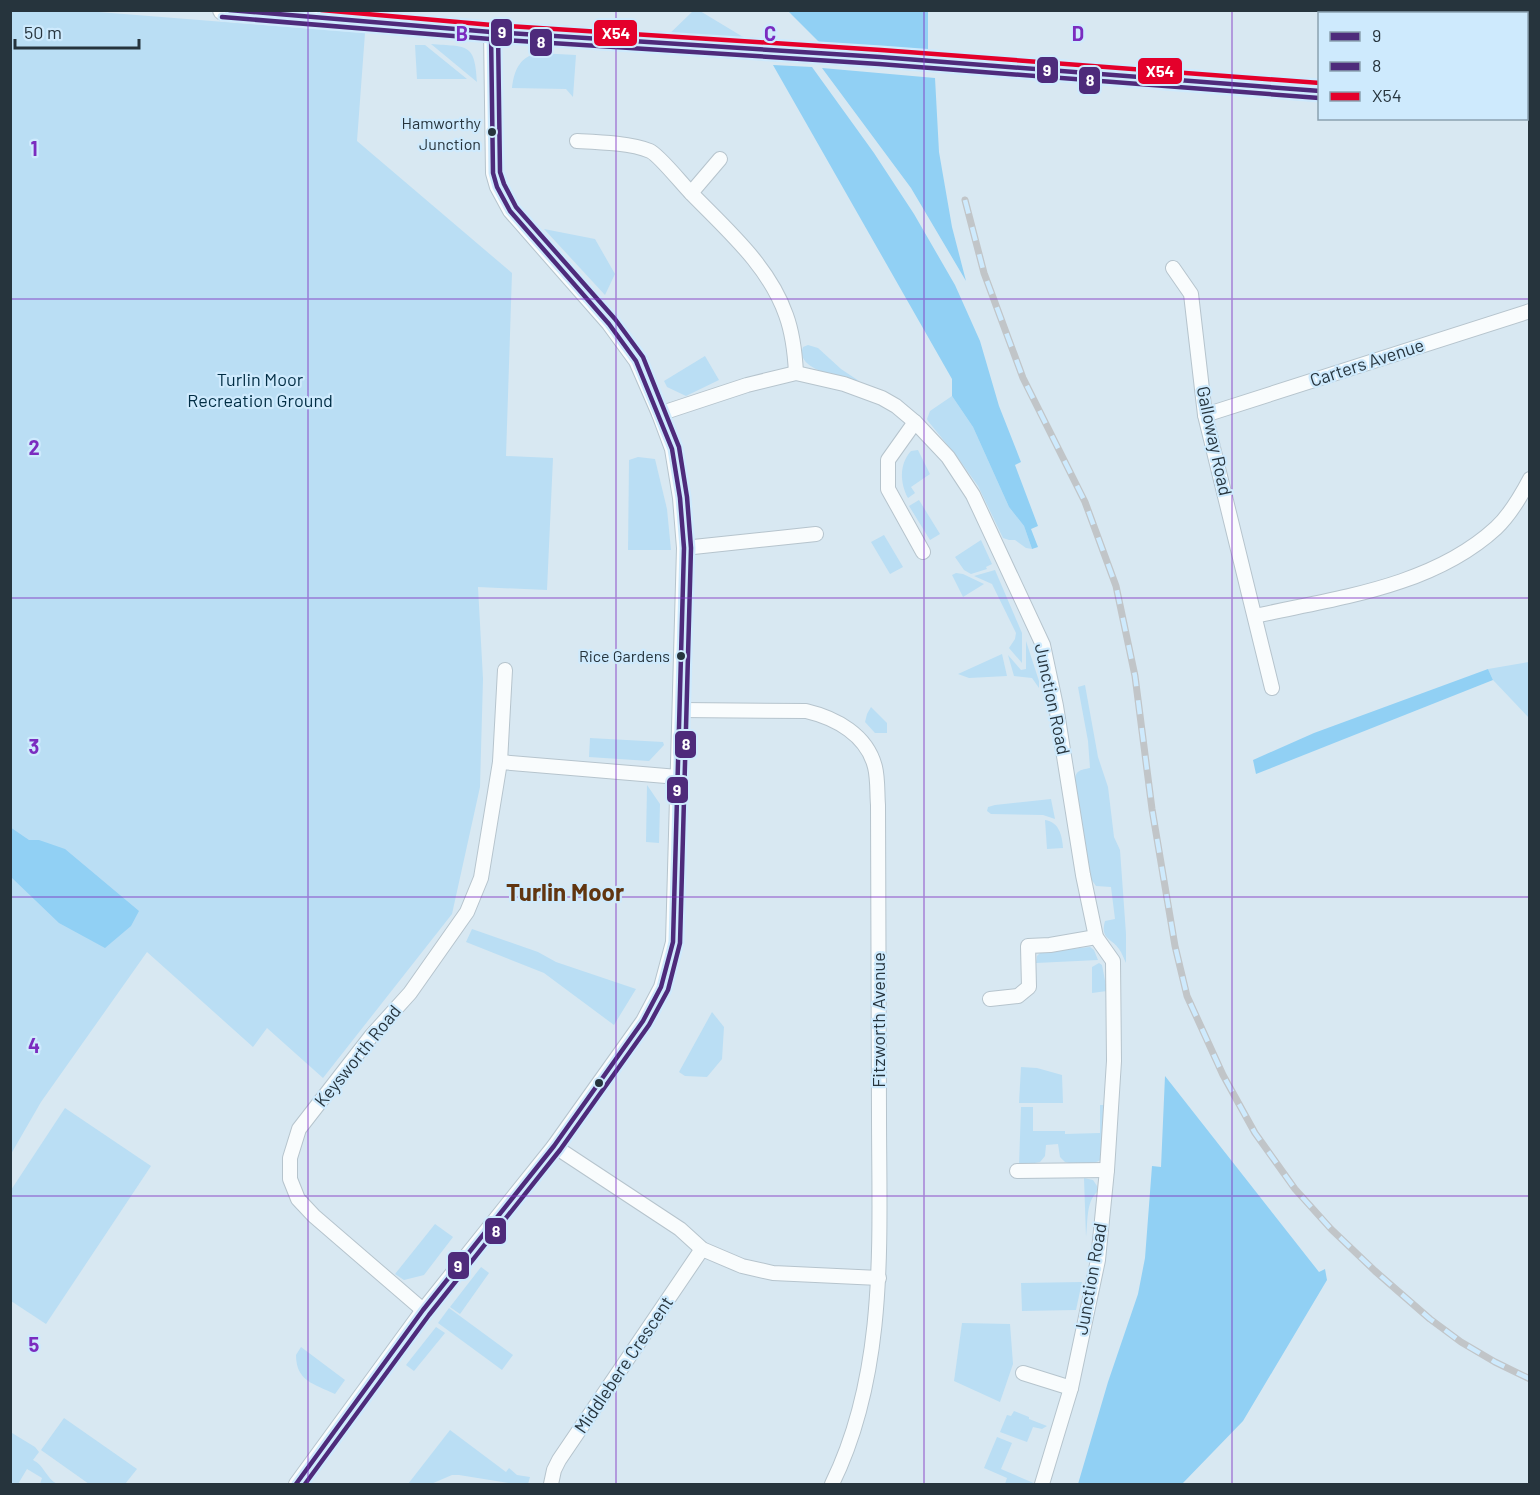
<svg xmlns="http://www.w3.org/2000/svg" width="1540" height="1495" font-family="Barlow,sans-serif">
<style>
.green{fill:#badef4}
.forest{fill:#91d0f4}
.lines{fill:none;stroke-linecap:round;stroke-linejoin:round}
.minor-casing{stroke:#b6c4cd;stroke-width:16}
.secondary-casing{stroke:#b6c4cd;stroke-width:22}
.minor{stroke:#f9fcfd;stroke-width:14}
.secondary{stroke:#f9fcfd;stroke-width:20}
.rail-casing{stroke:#c1c5c8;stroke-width:7}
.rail{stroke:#ceeafd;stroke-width:4.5;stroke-dasharray:14;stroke-linecap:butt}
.bus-1-casing{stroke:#ceeafd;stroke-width:9}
.bus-2-casing{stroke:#ceeafd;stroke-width:9}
.bus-3-casing{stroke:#ceeafd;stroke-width:9}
.bus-1{stroke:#4e2b7b;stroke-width:4.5}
.bus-2{stroke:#4e2b7b;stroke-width:4.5}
.bus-3{stroke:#e4002b;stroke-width:4.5}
.grid{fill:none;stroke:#7b2cbf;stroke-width:1.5;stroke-opacity:0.55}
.bus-dot{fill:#26343d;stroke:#ceeafd;stroke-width:2}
.labels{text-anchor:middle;stroke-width:4.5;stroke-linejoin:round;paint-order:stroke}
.bus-label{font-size:16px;fill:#26343d;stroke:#ceeafd;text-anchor:end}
.street-label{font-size:18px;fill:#26343d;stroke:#ceeafd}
.park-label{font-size:18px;fill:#002d44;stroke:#ceeafd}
.district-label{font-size:24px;font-weight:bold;fill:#613510;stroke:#ceeafd}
.grid-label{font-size:20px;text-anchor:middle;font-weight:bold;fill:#7b2cbf;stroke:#ceeafd;stroke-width:4.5;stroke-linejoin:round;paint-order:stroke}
.line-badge{stroke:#ceeafd;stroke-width:2}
.badge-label{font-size:16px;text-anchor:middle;font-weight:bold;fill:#fff}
</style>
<rect width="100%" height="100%" fill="#d8e8f2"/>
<g class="green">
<polygon points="11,11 86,11 365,33 357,141 512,273 506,456 553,458 547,590 478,587 483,679 480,787 452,914 323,1078 267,1028 253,1047 147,952 41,1102 11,1154"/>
<polygon points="693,11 700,11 763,49 661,42"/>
<path d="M431,44c36,3 44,-2 46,38z"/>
<polygon points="415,45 425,45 467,79 417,79"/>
<path d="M538,53l38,2 -3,42 -7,-8 -54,-1c2,-17 7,-31 26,-35z"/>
<polygon points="544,229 595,239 615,274 605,295"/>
<path d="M808,345l10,3 23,21 18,12c-15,-4 -65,-10 -56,-34z"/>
<polygon points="705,356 719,380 686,396 667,387 664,381"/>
<polygon points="952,396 973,427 1009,507 1024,526 1032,549 1026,548 1015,540 1009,540 1003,538 978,486 958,458 928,421 927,419 930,411"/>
<path d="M918,450l12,24 -19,13 4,6 -7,5c-8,-15 -9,-34 3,-47z"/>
<polygon points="638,457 655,459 667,509 671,550 628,550 629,460"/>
<polygon points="919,500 940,534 930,540 909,506"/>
<polygon points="884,535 903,567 890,574 871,542"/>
<polygon points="981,540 992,564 986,567 987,569 971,574 964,570 955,557"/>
<polygon points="995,570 1022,633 1022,663 1009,648 1015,639 1016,633 992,584 974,576"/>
<polygon points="956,573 963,574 984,584 963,597 952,575"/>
<polygon points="1026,641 1039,681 1039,688 1032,678 1014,676 1008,655 1021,670 1026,669"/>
<polygon points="1002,654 1007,676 969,678 958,674"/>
<polygon points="1529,662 1529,718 1493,680 1488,669"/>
<path d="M1085,685l13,72 10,30 6,50 6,13 6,84v29c-2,-4 -4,-10 -7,-14 -8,-11 -19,-10 -14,-28l10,-2 -4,-32 -15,-1 -5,-7 -16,-98c0,-11 6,-11 15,-13l-2,-27 -10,-54z"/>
<polygon points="871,707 887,723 887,733 875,733 865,722 867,714"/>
<polygon points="590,738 663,742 664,745 649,761 589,757"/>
<polygon points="647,785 660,804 659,843 646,842"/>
<polygon points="1051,799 1055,819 1043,815 991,814 987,811 988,807 995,805"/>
<path d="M1045,820c14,2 17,15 18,28l-16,1z"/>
<polygon points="472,929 538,952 556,962 636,989 614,1025 544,973 466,942"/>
<polygon points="1090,947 1094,950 1098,960 1036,963 1037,956 1041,952"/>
<polygon points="1099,963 1102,965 1107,991 1092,993 1092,967"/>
<polygon points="712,1012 724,1027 722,1059 707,1077 685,1076 679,1072"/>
<polygon points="1021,1067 1037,1068 1062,1075 1063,1103 1019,1103"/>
<path d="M1100,1105h5l-3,54c-10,7 -25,6 -37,3l-5,-5 -2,-13 -12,1 -1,11 -5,6 -21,4 2,-59h12v24h32v3l35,-1z"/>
<polygon points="65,1108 151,1166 46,1324 11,1301 11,1190"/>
<path d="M1084,1178l9,2 4,6v6c-11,10 -9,29 -11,45z"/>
<polygon points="435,1224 453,1237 424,1275 404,1280 395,1274"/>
<polygon points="481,1267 489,1273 460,1314 450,1307"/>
<polygon points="1082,1282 1076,1310 1022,1311 1021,1283"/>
<polygon points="449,1308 513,1355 502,1370 438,1323"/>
<polygon points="962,1323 1010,1324 1013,1364 1000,1402 954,1381"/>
<polygon points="436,1327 445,1333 414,1371 406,1365"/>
<path d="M301,1347l44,33 -10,14c-21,-10 -39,-13 -39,-39z"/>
<polygon points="1014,1411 1029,1417 1029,1419 1047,1426 1042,1429 1033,1427 1027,1442 1000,1432 1007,1415 1011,1416"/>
<polygon points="64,1418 137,1469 125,1484 89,1484 41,1450"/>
<polygon points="450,1430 506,1472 509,1468 517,1475 530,1477 528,1484 515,1484 459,1475 452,1475 431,1484 408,1484"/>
<path d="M12,1433l23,14 4,5 -6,8c11,5 13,18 24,24h-17l2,-6 -15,-9 -9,15h-7z"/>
<polygon points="997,1437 1012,1443 1001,1469 1036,1484 1005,1484 1007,1478 984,1468"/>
</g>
<g class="forest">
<polygon points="788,11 928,11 928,53 823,46"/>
<polygon points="773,65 812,67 874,153 914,214 955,285 980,341 999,406 1021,462 1015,465 1038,526 1031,529 1038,547 1032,549 1024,526 1009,507 973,427 952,396 952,379"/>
<polygon points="822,68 935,78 939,152 952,227 966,281 911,188"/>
<polygon points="1488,669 1493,680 1256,774 1253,760 1314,733"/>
<polygon points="10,827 29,840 39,840 65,849 139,911 131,926 105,948 59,923 11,877"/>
<polygon points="1165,1076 1319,1272 1325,1269 1327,1280 1243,1421 1182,1484 1078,1484 1108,1382 1138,1294 1145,1258 1152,1166 1161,1167"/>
</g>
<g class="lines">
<defs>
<g id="minor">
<path d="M577,141c21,1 54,2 73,10 9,4 32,33 41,42 36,37 78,73 95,122 7,19 9,39 10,58"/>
<polyline points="691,193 720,159"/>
<polyline points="1173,268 1191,294 1205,415 1272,688"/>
<polyline points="659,414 747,385 796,373 844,384 882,398 896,406 915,422 948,457 973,495 1043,645 1056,706 1083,875 1096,937 1113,961 1114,1061 1107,1170 1098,1260 1071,1388 1042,1484"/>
<polyline points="1205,415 1530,311"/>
<polyline points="915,422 888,460 888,489 923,552"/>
<polyline points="684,548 816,534"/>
<path d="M1255,616c81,-18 177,-29 241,-88 14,-13 25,-32 34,-49"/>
<path d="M681,710l125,1c30,7 61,24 69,56 3,12 2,26 3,38 1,103 1,206 1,309 0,124 9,256 -47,370"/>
<polyline points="500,762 678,777"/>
<polyline points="990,999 1018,996 1029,987 1028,946 1050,945 1096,937"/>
<polyline points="554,1146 680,1229 702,1249 742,1266 773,1273 879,1278"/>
<polyline points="1017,1171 1107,1170"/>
<polyline points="423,1310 314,1216 298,1199 290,1179 290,1158 299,1129 372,1035 410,993 467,912 481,878 500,762 505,670"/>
<polyline points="1023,1373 1071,1388"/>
<polyline points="296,1484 423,1310 554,1146 643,1021 661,987 673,942 684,548 680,498 672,449 659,414 636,361 609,324 510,211 497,187 493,173 491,32"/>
<polyline points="551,1484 554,1470 559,1460 702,1249"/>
</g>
<g id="secondary">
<polyline points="223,10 491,32 880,57 1320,91"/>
<polyline points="1526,106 1530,107"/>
</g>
</defs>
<use href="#minor" class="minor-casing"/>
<use href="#secondary" class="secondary-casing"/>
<use href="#minor" class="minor"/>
<use href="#secondary" class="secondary"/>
<defs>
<polyline id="rail" points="965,200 984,273 1023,378 1085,502 1116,586 1135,676 1152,809 1175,946 1187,996 1223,1075 1255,1133 1295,1189 1331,1229 1375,1271 1430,1319 1461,1342 1495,1362 1530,1379"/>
</defs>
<use href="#rail" class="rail-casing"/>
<use href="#rail" class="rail"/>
<defs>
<g id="bus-1">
<polyline points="229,10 491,32 880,57 1320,91"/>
<polyline points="296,1484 423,1310 554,1146 643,1021 661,987 673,942 684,548 680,498 672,449 636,361 609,324 510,211 497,187 493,173 491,32"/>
</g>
<g id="bus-2">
<polyline points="222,17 490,39 879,64 1319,98"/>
<polyline points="305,1484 429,1315 560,1150 649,1025 668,990 680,943 691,548 687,497 679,447 643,357 615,319 516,207 504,184 500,172 498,32"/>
</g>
<polyline id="bus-3" points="321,10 492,25 881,50 1320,83"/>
</defs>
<use href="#bus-1" class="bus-1-casing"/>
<use href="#bus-2" class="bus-2-casing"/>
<use href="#bus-3" class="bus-3-casing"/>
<use href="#bus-1" class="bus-1"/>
<use href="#bus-2" class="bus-2"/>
<use href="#bus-3" class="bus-3"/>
</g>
<path class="grid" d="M308,10v1474M616,10v1474M924,10v1474M1232,10v1474M10,299h1520M10,598h1520M10,897h1520M10,1196h1520"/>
<g class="bus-dot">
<circle cx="492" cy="132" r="5"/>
<circle cx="681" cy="656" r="5"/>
<circle cx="599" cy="1083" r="5"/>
</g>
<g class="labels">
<g class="bus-label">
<text x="481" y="129">Hamworthy<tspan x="481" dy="21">Junction</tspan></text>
<text x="670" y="662">Rice Gardens</text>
</g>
<g class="street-label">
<text transform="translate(1367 363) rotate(-18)" y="6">Carters Avenue</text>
<text transform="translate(1214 441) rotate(78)" y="6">Galloway Road</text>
<text transform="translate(1052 699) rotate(78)" y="6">Junction Road</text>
<text transform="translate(879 1020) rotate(-90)" y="6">Fitzworth Avenue</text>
<text transform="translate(358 1056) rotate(-51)" y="6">Keysworth Road</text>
<text transform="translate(1091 1279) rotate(-80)" y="6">Junction Road</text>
<text transform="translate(624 1365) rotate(-56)" y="6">Middlebere Crescent</text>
</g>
<g class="park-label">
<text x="260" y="386">Turlin Moor<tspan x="260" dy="21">Recreation Ground</tspan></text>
</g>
<g class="district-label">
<text x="565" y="901">Turlin Moor</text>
</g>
</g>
<g class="grid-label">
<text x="462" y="41">B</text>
<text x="770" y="41">C</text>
<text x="1078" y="41">D</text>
<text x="34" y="156">1</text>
<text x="34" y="455">2</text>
<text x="34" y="754">3</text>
<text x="34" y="1053">4</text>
<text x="34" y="1352">5</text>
</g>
<g class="line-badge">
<rect x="490" y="18" width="23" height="29" rx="6" fill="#4e2b7b"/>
<rect x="593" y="19" width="45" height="28" rx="6" fill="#e4002b"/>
<rect x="529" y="28" width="24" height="29" rx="6" fill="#4e2b7b"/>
<rect x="1036" y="56" width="23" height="28" rx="6" fill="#4e2b7b"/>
<rect x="1137" y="57" width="46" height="28" rx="6" fill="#e4002b"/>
<rect x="1078" y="66" width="23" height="29" rx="6" fill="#4e2b7b"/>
<rect x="674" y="730" width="23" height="29" rx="6" fill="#4e2b7b"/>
<rect x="666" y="776" width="23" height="28" rx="6" fill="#4e2b7b"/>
<rect x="484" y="1217" width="23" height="28" rx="6" fill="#4e2b7b"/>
<rect x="447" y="1251" width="23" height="29" rx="6" fill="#4e2b7b"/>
</g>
<g class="badge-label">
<text x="502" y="38">9</text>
<text x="616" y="39">X54</text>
<text x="541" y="48">8</text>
<text x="1047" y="76">9</text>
<text x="1160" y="77">X54</text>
<text x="1090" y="86">8</text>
<text x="686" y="750">8</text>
<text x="677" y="796">9</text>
<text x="496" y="1237">8</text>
<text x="458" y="1272">9</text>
</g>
<rect width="1540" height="1495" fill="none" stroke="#26343d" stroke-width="24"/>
<rect x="1318" y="12" width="210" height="108" fill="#ceeafd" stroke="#8ba1b0" stroke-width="1.5"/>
<rect x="1330" y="32" width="30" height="9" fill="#4e2b7b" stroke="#8ba1b0" stroke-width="1.5"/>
<text x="1372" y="42" font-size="18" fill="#26343d">9</text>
<rect x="1330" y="62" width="30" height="9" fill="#4e2b7b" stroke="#8ba1b0" stroke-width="1.5"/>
<text x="1372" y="72" font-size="18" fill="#26343d">8</text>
<rect x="1330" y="92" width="30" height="9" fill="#e4002b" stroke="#8ba1b0" stroke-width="1.5"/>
<text x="1372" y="102" font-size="18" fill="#26343d">X54</text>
<path d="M15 39v9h124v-9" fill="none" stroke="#26343d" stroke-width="3"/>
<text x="24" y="39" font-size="18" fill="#26343d" stroke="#ceeafd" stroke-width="4.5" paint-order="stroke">50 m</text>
</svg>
